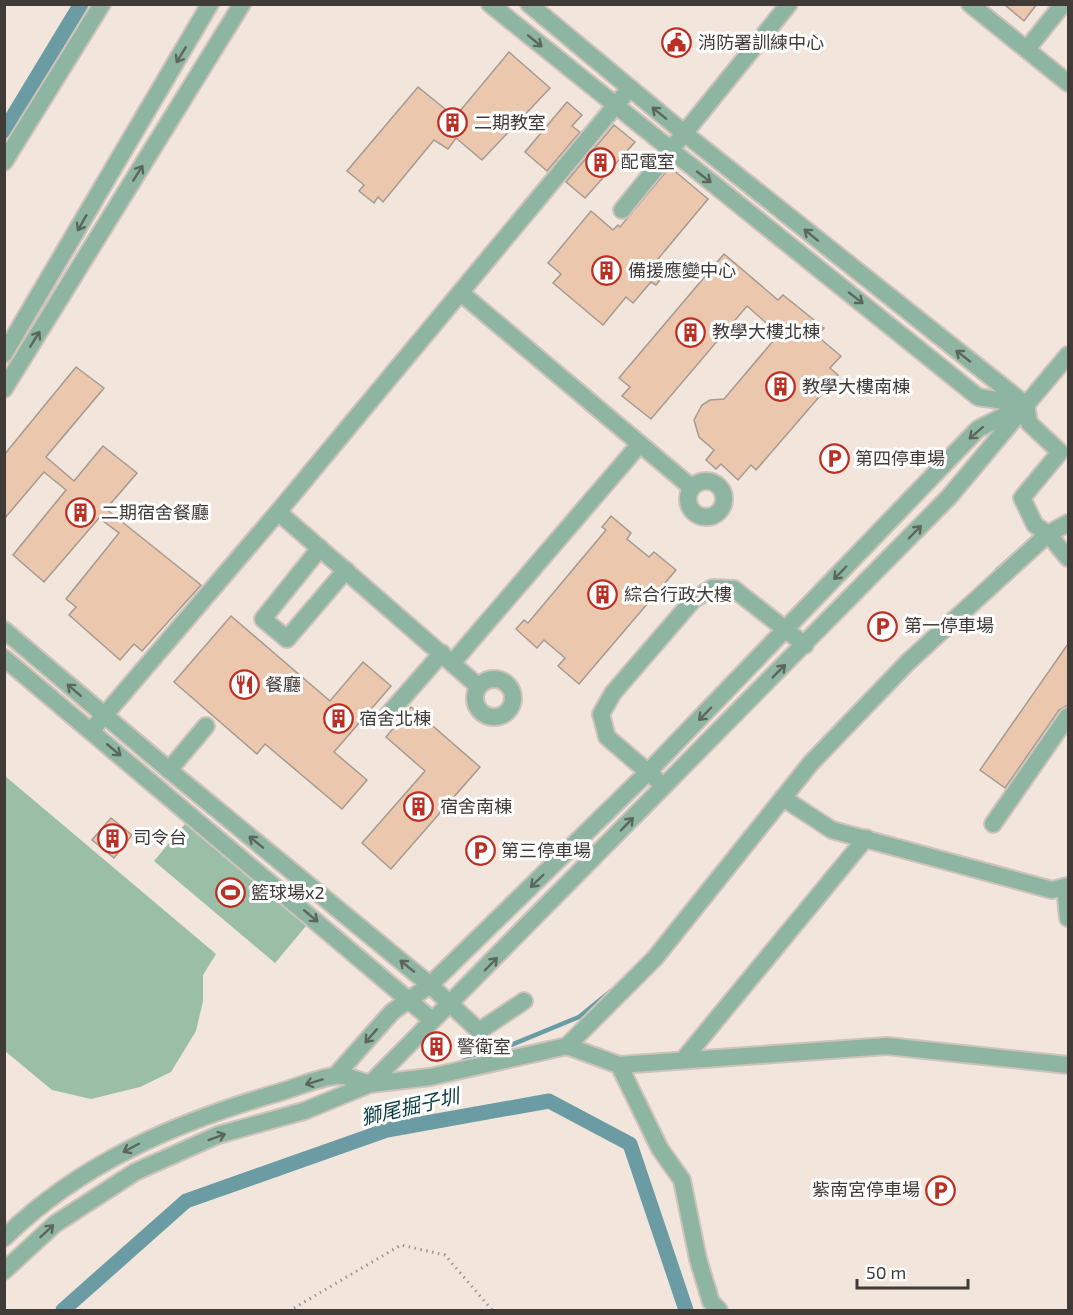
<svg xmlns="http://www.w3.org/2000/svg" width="1073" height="1315" font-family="'Exo 2','Noto Sans TC',sans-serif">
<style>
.green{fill:#9abfa6}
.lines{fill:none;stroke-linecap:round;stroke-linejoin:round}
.stream{stroke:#6b9ca3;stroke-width:4.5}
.canal{stroke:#6b9ca3;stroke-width:15}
.building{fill:#eac7ad;stroke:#a59a91;stroke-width:1.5}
.minor-casing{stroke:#cec3bb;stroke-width:20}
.path{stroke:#9e958e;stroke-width:3;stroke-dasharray:1.5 4.5;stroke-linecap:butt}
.minor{stroke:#8eb5a1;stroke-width:16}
.oneway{stroke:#5b665c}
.labels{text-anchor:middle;stroke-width:6;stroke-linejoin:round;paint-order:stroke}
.poi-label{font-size:18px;fill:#403b37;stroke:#fff;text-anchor:start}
.water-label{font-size:20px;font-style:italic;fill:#0b3b41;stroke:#fff}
</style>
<rect width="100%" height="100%" fill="#f2e5dc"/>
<g class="green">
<polygon points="5,776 216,954 203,975 203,1001 196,1031 171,1072 140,1087 91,1099 52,1090 5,1051"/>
<polygon points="185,824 306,926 275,963 154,861"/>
</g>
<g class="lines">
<g class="stream">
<polyline points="997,570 1035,536"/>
<polyline points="463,1061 494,1052 579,1017 611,991"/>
</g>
<g class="canal">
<polyline points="4,131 81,4"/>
<polyline points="63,1310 186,1201 387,1130 549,1101 630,1144 686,1310"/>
</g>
</g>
<g class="building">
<polygon points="1004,4 1037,4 1024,21"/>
<polygon points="509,52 550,88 482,160 456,138 448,149 434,140 383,202 378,197 374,203 359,191 364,185 347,171 418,87 455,117"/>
<polygon points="567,102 582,115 572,126 580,132 547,171 525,152"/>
<polygon points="614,125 635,142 585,198 566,182"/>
<polygon points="670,167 708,199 658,259 660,260 654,267 664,275 656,285 651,282 633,303 626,297 603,325 553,283 561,274 548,263 591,211 613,230 618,225 620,227"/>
<polygon points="724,254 778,300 783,295 824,328 817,336 841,356 830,368 838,375 756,470 751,465 738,480 721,464 716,469 706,460 714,450 699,437 694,420 702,405 710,400 724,399 779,334 747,306 651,419 622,396 630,387 619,378"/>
<polygon points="76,367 104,388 46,457 74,481 103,446 137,473 106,509 201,585 142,651 134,644 120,660 69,615 76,607 66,599 119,533 99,518 44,582 13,555 66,490 44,472 4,519 4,455"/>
<polygon points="611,516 631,533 627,539 649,557 654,552 676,570 579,684 558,666 565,658 544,640 537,648 516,629 524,620 528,623 606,530 602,527"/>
<polygon points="231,616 330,701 363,662 391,686 334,752 367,780 342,809 265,744 257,754 174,682"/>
<polygon points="1068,644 1068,705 1059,710 1005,788 980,770"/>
<polygon points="411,707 480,767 391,869 362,843 425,771 386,737"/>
<polygon points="111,818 132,835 114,858 92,840"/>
<polygon points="439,1033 449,1043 432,1061 422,1051"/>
</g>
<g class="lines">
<defs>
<g id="minor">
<polyline points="490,4 978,397 1022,404"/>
<polyline points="529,4 684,133 1026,405 1029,423 1060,452 1022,498 1035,525 1048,534 1068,558"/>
<polyline points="970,4 1068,83"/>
<polyline points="1027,49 1063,4"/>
<polyline points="4,162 102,4"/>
<polyline points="622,210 789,4"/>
<polyline points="461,293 691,487"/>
<polyline points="4,354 210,4"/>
<polyline points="4,389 242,4"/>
<circle cx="706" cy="499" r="18"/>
<polyline points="278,512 478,686"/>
<polyline points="320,548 263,619 287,639 346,570"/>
<polyline points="4,630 169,770 430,985 479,1031 524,1001"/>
<polyline points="4,658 432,1020"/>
<polyline points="453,662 639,445"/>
<circle cx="494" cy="698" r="19"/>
<polyline points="386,717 442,653"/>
<polyline points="91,731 278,512 630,88"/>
<polyline points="169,770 206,726"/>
<polyline points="656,779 607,737 601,714 613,693 694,599 713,588 734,589 805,645"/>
<polyline points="783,798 832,830 1052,890 1068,886"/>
<polyline points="993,824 1068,716"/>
<polyline points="1065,887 1068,918"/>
<polyline points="567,1046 655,958 811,763 908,662 1048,534 1068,523"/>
<polyline points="683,1060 866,838"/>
<polyline points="619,1065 887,1046 1068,1065"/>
<polyline points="336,1075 392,1012 430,985 648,772 978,429 1020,408"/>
<polyline points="370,1084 949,497 1068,355"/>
<path d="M4,1238c76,-75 173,-116 273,-145 19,-5 39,-15 58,-17 10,-2 25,5 35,8"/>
<polyline points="4,1271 55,1224 135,1172 218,1135 304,1111 370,1084 430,1077 567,1046 619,1065 660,1149 682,1180 698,1259 711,1302 719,1310"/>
</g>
</defs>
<use href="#minor" class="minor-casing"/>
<polyline class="path" points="294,1308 401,1245 445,1255 492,1310"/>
<use href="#minor" class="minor"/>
</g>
<defs><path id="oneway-shaft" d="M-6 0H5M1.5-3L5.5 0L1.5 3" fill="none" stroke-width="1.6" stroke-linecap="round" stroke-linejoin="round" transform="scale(1.5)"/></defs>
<g class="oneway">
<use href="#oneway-shaft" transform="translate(535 41) rotate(39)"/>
<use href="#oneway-shaft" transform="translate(181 55) rotate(121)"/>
<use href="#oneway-shaft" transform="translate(659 113) rotate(-141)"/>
<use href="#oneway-shaft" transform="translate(138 173) rotate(-58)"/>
<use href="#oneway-shaft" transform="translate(704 177) rotate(38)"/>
<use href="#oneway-shaft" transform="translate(82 223) rotate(120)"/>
<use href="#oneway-shaft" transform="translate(811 235) rotate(-141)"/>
<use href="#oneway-shaft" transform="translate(856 298) rotate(38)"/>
<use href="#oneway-shaft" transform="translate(35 339) rotate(-58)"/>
<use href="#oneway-shaft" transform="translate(963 356) rotate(-142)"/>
<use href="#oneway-shaft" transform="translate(976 433) rotate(139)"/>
<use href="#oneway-shaft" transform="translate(915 532) rotate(-46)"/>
<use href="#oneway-shaft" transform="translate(840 573) rotate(134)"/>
<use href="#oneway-shaft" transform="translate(779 671) rotate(-45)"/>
<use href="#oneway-shaft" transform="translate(74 690) rotate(-139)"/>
<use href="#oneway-shaft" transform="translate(705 714) rotate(134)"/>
<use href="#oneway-shaft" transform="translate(114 750) rotate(40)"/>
<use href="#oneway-shaft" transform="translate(627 824) rotate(-46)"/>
<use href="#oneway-shaft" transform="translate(256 842) rotate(-141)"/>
<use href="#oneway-shaft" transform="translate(537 881) rotate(136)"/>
<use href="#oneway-shaft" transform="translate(311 916) rotate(40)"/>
<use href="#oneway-shaft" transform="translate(491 964) rotate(-46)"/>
<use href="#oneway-shaft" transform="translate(407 966) rotate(-141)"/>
<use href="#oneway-shaft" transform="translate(371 1036) rotate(131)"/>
<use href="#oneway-shaft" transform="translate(314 1082) rotate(163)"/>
<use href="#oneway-shaft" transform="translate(217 1137) rotate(-20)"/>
<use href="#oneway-shaft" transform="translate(131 1148) rotate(152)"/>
<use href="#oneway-shaft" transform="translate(47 1231) rotate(-43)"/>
</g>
<defs>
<symbol id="civic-ring" viewBox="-11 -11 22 22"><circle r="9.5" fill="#fff" stroke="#bc2f24" stroke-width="1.5"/><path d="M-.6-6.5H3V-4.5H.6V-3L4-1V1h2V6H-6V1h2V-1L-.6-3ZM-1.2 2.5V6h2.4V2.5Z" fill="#bc2f24"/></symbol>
<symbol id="building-ring" viewBox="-11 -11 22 22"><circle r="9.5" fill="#fff" stroke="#bc2f24" stroke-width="1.5"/><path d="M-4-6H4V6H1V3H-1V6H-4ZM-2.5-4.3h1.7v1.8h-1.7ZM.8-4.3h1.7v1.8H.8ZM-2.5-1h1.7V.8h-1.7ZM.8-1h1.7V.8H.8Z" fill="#bc2f24"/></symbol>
<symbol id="parking-ring" viewBox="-11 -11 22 22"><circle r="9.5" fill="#fff" stroke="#bc2f24" stroke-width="1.5"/><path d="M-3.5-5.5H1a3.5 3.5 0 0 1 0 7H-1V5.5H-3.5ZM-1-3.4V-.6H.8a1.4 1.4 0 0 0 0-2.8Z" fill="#bc2f24"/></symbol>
<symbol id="restaurant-ring" viewBox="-11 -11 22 22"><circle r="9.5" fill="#fff" stroke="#bc2f24" stroke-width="1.5"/><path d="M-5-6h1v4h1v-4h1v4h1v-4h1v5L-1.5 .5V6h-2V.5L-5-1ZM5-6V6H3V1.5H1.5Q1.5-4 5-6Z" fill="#bc2f24"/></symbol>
<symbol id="stadium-ring" viewBox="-11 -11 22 22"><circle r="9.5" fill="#fff" stroke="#bc2f24" stroke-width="1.5"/><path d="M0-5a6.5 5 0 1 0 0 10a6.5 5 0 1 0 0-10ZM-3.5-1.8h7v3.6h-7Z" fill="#bc2f24"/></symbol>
</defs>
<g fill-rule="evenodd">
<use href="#civic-ring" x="660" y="26" width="33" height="33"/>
<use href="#building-ring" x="436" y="106" width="33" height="33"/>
<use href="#building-ring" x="584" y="146" width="33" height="33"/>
<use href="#building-ring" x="590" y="254" width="33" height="33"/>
<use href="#building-ring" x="674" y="316" width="33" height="33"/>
<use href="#building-ring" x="764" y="370" width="33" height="33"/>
<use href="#parking-ring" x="818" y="442" width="33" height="33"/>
<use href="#building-ring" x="64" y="496" width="33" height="33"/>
<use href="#building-ring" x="586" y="578" width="33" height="33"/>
<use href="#parking-ring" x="866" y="610" width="33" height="33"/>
<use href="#restaurant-ring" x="228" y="668" width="33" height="33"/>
<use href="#building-ring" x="322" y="702" width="33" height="33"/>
<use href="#building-ring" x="402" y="790" width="33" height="33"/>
<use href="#building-ring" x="96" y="822" width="33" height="33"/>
<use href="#parking-ring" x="464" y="834" width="33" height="33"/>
<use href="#stadium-ring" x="214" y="876" width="33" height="33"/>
<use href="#building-ring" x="420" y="1030" width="33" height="33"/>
<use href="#parking-ring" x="924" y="1174" width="33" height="33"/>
</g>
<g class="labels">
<g class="poi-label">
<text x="698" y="49">消防署訓練中心</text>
<text x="474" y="129">二期教室</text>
<text x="621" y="168">配電室</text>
<text x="628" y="277">備援應變中心</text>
<text x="712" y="338">教學大樓北棟</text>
<text x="802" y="393">教學大樓南棟</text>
<text x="855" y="465">第四停車場</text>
<text x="101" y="519">二期宿舍餐廳</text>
<text x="624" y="601">綜合行政大樓</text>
<text x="904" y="632">第一停車場</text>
<text x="265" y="691">餐廳</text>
<text x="359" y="725">宿舍北棟</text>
<text x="440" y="813">宿舍南棟</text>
<text x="133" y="844">司令台</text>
<text x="501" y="857">第三停車場</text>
<text x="251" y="899">籃球場x2</text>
<text x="457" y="1053">警衛室</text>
<text x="920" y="1196" text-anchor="end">紫南宮停車場</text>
</g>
<g class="water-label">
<text transform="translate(410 1107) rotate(-13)" y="7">獅尾掘子圳</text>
</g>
</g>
<rect width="1073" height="1315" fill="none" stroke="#403b37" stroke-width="12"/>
<path d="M857 1279v9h111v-9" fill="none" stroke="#403b37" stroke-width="3"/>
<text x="866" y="1279" font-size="18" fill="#403b37" stroke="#ffffff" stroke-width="4.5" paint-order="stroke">50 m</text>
</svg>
